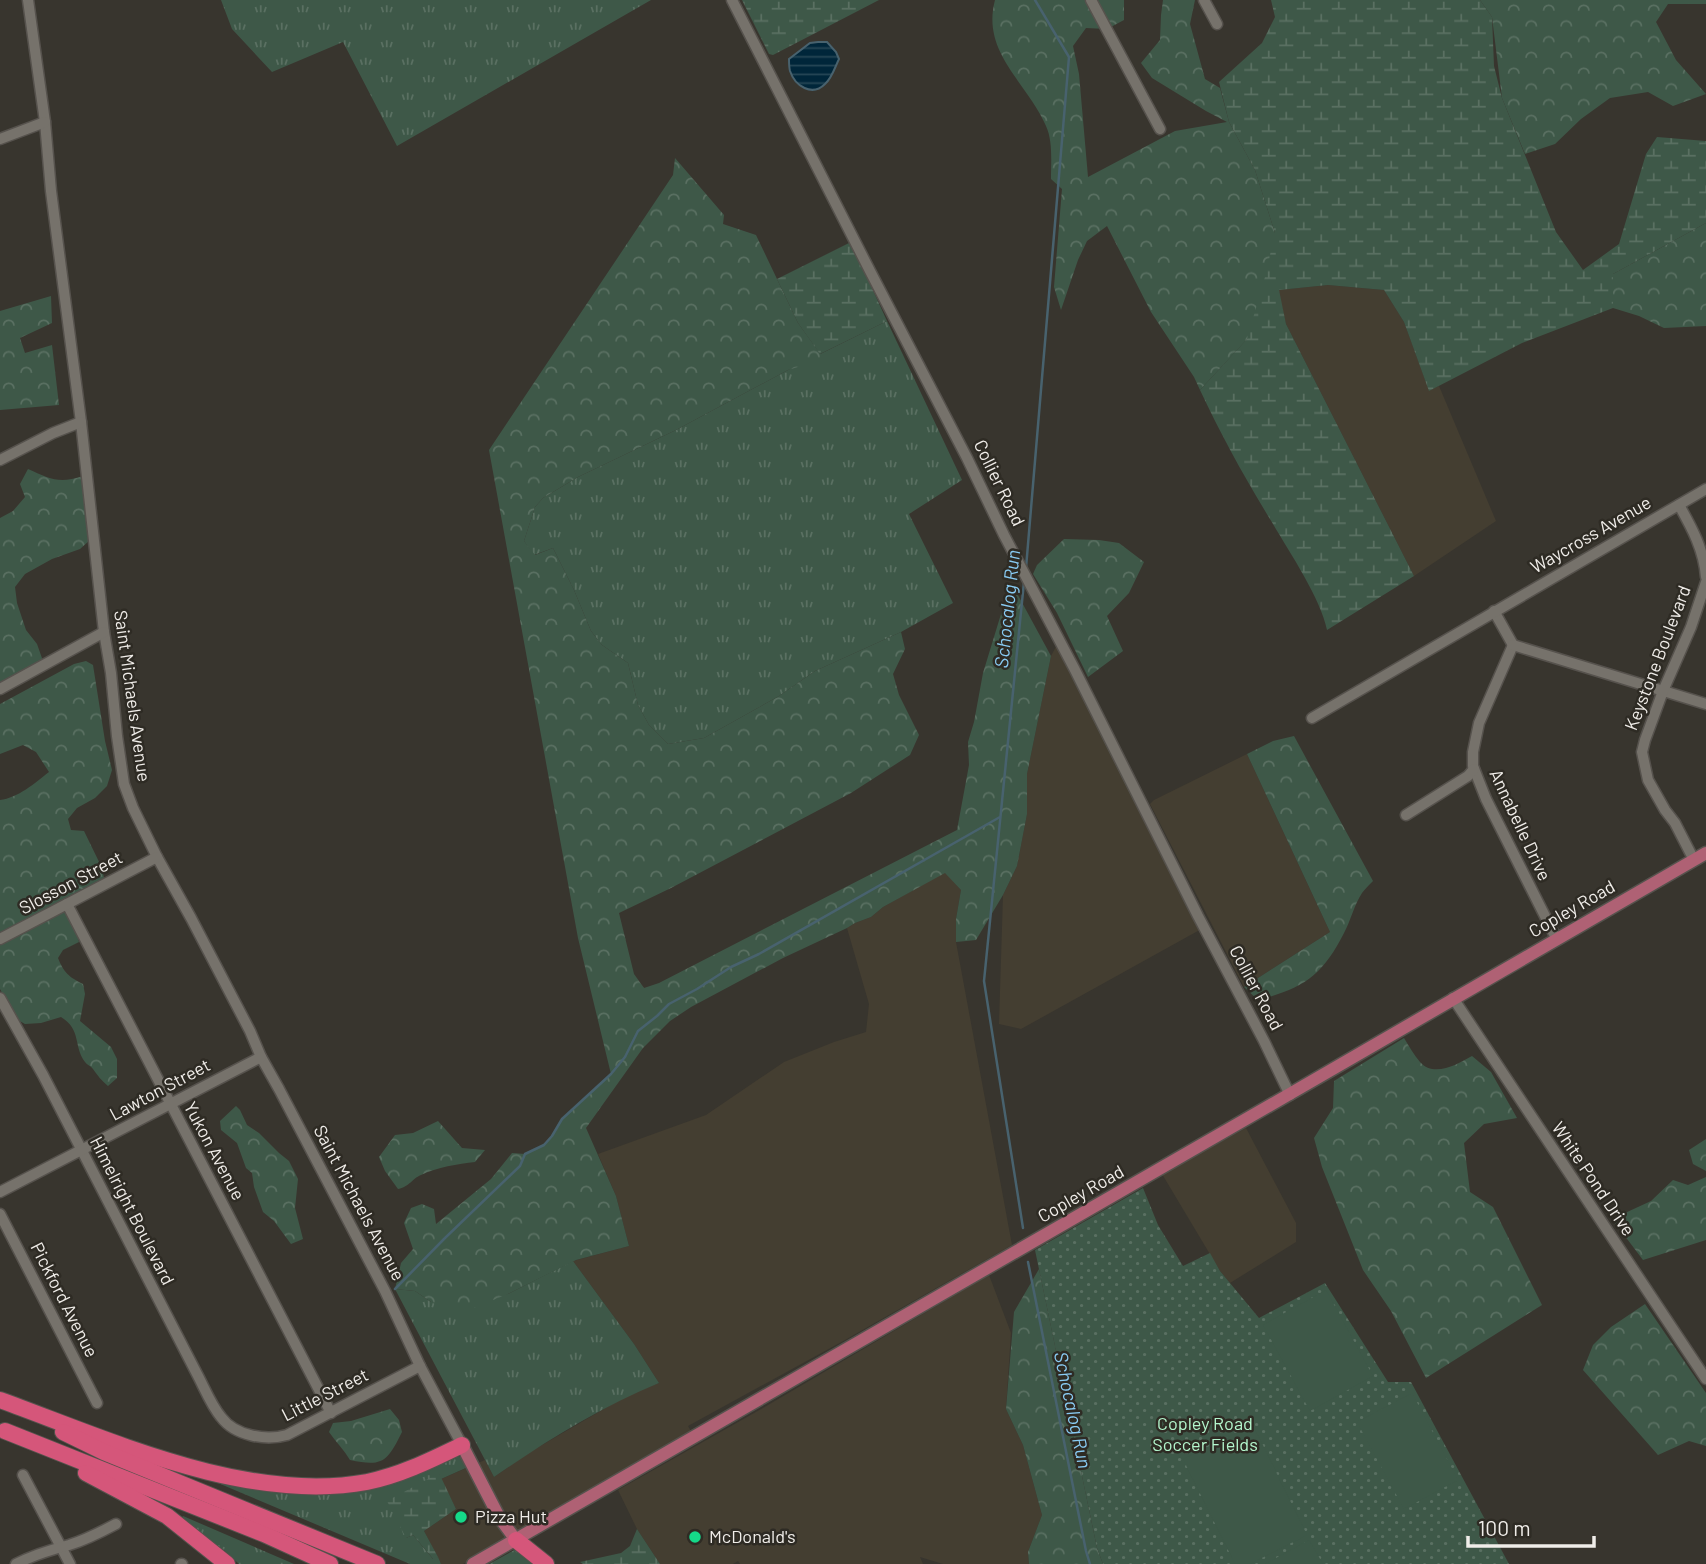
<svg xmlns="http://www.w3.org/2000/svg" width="1706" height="1564" font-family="Barlow,sans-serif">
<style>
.built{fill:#443e31}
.grass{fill:url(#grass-tufts)}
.forest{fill:url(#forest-crowns)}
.wetland{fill:url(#wetland-marsh)}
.park{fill:url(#park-dots)}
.pitch{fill:#3e5848}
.water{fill:url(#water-rules);stroke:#48626e;stroke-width:2}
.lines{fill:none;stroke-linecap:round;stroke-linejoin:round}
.stream{stroke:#48626e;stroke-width:2.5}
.minor-casing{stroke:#56524d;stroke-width:13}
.major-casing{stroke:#56524d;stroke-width:15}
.highway-casing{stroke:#56524d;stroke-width:18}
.minor{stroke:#76726b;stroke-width:10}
.major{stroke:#af6174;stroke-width:12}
.highway{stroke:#d5567a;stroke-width:16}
.poi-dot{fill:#15d989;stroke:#2e2b24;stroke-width:2.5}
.labels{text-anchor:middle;stroke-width:5;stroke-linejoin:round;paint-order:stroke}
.street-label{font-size:18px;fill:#f0ede9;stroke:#2e2b24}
.park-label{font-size:18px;fill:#b4f6cd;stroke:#2e2b24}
.poi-label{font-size:18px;fill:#f0ede9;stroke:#2e2b24;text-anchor:start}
.water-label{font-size:19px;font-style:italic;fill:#89cbf3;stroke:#2e2b24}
</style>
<defs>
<pattern id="grass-tufts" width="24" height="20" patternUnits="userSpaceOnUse" patternTransform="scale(1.75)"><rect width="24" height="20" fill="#3e5848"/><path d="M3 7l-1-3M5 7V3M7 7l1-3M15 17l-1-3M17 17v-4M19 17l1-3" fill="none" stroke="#5a7062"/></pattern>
<pattern id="forest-crowns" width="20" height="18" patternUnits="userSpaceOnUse" patternTransform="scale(1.75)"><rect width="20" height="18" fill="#3e5848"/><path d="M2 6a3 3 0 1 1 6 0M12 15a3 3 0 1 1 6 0" fill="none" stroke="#5a7062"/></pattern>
<pattern id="wetland-marsh" width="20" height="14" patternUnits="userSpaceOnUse" patternTransform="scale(1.75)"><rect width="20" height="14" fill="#3e5848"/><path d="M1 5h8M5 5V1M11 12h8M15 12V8" fill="none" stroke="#5a7062"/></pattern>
<pattern id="park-dots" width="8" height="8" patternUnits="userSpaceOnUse" patternTransform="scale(1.75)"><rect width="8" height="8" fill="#3e5848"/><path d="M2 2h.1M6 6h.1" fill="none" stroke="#5a7062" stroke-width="1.8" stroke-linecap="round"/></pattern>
<pattern id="water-rules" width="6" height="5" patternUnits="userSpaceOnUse" patternTransform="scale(1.75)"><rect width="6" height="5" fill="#00263a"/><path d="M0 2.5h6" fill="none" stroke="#264656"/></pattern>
</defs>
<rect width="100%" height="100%" fill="#38352e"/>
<g class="built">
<polygon points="1328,285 1384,290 1404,322 1429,390 1439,386 1496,521 1414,576 1286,324 1278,290"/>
<polygon points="1059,641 1205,927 1021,1029 999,1024 1003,895 1017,866 1027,814 1027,774 1051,656"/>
<polygon points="1247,754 1330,932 1244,987 1150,804 1154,800"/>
<polygon points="945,872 961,890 956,919 956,942 1012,1245 845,1340 688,1426 693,1435 463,1564 441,1564 424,1531 456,1509 441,1479 485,1460 494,1477 530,1452 628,1395 659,1383 634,1344 573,1261 629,1246 616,1196 598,1154 706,1115 784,1062 834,1042 866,1032 869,1004 847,928 855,923 871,917 883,907"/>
<polygon points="1246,1128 1296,1223 1296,1242 1230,1283 1220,1271 1162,1174"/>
<polygon points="989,1275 1011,1333 1006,1409 1023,1445 1042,1515 1028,1552 1029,1564 943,1564 920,1557 923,1564 740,1564 738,1561 733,1564 660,1564 637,1529 618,1490 763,1408"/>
</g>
<g class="grass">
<polygon points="221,0 651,0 397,146 343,42 272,72 232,29"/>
<polygon points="887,321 962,480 909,514 953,603 901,632 815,671 779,696 704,738 668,744 649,725 638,705 628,663 602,645 591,631 574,590 553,548 534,555 524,541 535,507 543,498 578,477 676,430 788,370"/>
<path d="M573,1261l61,83 25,39c-58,24 -113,58 -165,94l-99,-188 20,2 16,11 77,-8z"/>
<polygon points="453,1455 463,1458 468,1467 441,1479 439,1474 406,1538 413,1535 433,1559 438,1557 441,1564 410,1564 218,1483 220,1479 306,1492"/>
<polygon points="183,1516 294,1564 239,1564 224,1550 180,1520"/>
<polygon points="518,1548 535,1564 489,1564"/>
</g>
<g class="forest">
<path d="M995,0h129v20l-17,9 -21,-1 -13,18 6,28 9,103 87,-46 52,-9 -21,-11 -54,-33 -11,-15 19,-23 1,-25 2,-15h32l-5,24 15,55 15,9 9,34 26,48 20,63 3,57 -28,46 -50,54 -6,-13 -43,-65 -44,-86 -20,15 -9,19 -17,50 -7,-23 8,-98 -11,-10c0,-17 2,-38 -5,-53 -19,-44 -65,-73 -51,-126z"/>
<polygon points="1480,0 1706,0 1706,4 1668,4 1656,22 1676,60 1706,94 1673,106 1648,92 1610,98 1581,119 1555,144 1525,154 1502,98 1492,17"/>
<polygon points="675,158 724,215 723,224 756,235 798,323 824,359 788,370 676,430 578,477 543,498 535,507 524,541 535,555 553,548 574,590 591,631 602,645 628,663 638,705 649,725 668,744 704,738 779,696 815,671 901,632 905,649 893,674 899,695 919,735 910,755 851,793 671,888 619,913 634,974 644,988 659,983 957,830 969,765 968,742 974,722 983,673 1005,601 1012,584 1051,656 1027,774 1027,814 1017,866 1003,895 976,940 956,942 956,919 961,890 945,873 883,907 871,917 855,923 847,928 783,958 691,1007 670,1021 643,1048 586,1128 616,1196 629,1246 576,1260 508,1294 456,1315 431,1302 415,1291 395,1289 401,1263 413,1249 404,1223 411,1208 422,1204 434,1209 436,1224 491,1179 512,1153 525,1154 544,1144 552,1136 562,1119 611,1074 578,938 489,450 673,175"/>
<polygon points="1706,223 1706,326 1664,328 1639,316 1613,308 1613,274"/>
<polygon points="51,296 52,323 20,338 25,353 52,345 59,405 0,410 0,311"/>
<path d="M28,469c22,10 31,15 55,7l7,64 -10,9 -28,10 -27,15 -10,13 2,16 9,27 11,14 6,17 -43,24v-167l13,-7 12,-14 -5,-13z"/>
<polygon points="1064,539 1099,540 1119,543 1144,562 1129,593 1107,616 1123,651 1088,677 1057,613 1033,574 1037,565"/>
<path d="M86,661l7,4 12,76 7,29 -5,16 -12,12 -18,10 -9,11 3,11 13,1 18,37 2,10 -8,7 -96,50v-135c18,-2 35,-17 49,-28l-13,-20 -13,-7 -23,9v-50l74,-40z"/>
<path d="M1294,736l79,145c-4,4 -8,8 -11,12 -8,12 -11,27 -18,40 -22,43 -40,55 -86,67l-14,-13 86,-55 -83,-178 26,-13z"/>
<path d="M62,911h3l10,17 4,14 -16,8 -5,8c6,15 11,19 25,26l2,10 -5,27 31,26 6,12v19l-9,8c-7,-6 -10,-10 -15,-17 -2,-3 -6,-4 -8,-7 -12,-16 -3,-32 -24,-45l-20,6 -16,1 -9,-5 -16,-30v-46z"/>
<path d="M1404,1038c5,8 10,17 16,24 14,16 38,2 52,-6l19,16 26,46 -33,6 -20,19 6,49 23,15 49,98 -116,73 -35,-67 -28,-41 -41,-103 -8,-29 19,-30 1,-27z"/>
<polygon points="236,1106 240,1110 247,1125 259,1133 279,1153 289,1161 298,1179 295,1208 303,1239 291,1244 274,1221 263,1212 254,1187 252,1173 246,1168 237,1143 221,1130 220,1121"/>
<path d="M438,1121l24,27 23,2 -10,12c-17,2 -38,5 -54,13 -10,4 -10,11 -23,14l-13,-18 -6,-14 16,-22 18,-2z"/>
<polygon points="1706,1139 1706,1171 1693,1164 1689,1150"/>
<polygon points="1706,1177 1706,1240 1643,1260 1612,1219 1651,1201 1673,1180 1688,1185"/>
<polygon points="1039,1269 1097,1548 1103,1564 1029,1564 1028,1552 1042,1515 1023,1445 1006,1409 1014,1312"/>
<polygon points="1645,1304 1706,1393 1706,1446 1689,1441 1658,1455 1583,1370 1593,1345 1611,1327"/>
<path d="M390,1409l9,11 3,12c-15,30 -19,35 -52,28 -6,-10 -14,-18 -21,-28l4,-9 18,-2z"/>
</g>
<g class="wetland">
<polygon points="742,0 879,0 773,55 769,54"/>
<path d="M1271,0h209l12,17 2,49 8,32 54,134 27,38 36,-26 27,-90 11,-17 49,4v82l-93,51v34l-91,35 -93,48 -25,-69 -20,-32 -56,-5 -49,5 7,34 128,252 -87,54c-6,-31 -37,-77 -54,-106 -27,-44 -51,-87 -73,-134l47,-51 18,-62 10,-44 -20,-63 -26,-48 -10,-40 43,-39 13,-26z"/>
<polygon points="851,242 887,321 820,354 798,323 777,279"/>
<polygon points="439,1473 456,1509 424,1531 438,1557 434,1560 413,1535 406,1538 387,1501"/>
<polygon points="637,1529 660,1564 583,1564 580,1562 621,1553 630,1546"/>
</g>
<polygon class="park" points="1143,1188 1158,1225 1183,1266 1210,1253 1220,1271 1259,1318 1325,1283 1388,1382 1411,1382 1509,1564 1103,1564 1097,1548 1035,1250"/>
<g class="pitch">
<polygon points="1326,1290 1373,1376 1310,1411 1263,1325"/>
<polygon points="1412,1393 1458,1480 1404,1509 1357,1422"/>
<polygon points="1253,1425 1307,1535 1250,1564 1235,1564 1183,1459"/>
<polygon points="1309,1540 1323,1564 1265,1564"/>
</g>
<path class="water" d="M818,42h9l9,10 3,7c-4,8 -7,19 -14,25 -13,13 -30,2 -35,-13 -1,-4 -1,-8 -1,-12l21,-16z"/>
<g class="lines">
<g class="stream">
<polyline points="1026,568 1069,57 1035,0"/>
<polyline points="1023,1228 984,981 1024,582"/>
<polyline points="1028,1262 1086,1551 1090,1564"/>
<polyline points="395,1289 445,1238 520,1166 525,1154 544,1145 552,1136 562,1119 611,1074 625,1057 638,1031 657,1016 669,1004 697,989 731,967 759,954 1000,817"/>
</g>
<defs>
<g id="minor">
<polyline points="28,0 45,122 51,191 81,422 104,632 111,673 117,736 124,784 133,808 157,857 191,918 250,1031 261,1057 279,1089 385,1291 420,1366 462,1445"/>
<polyline points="732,0 870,271 967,458 1004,535 1075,670 1198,916 1264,1041 1290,1095"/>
<polyline points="1091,0 1160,129"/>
<polyline points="1204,0 1217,24"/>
<polyline points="0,139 45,122"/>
<polyline points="0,460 53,433 81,422"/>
<path d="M1679,505c13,23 25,45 27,72"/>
<polyline points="1494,611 1513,645"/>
<polyline points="1513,645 1479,723 1473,752 1473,766 1486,799 1556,938"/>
<polyline points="1513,645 1706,704"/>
<polyline points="0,689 104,632"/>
<polyline points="1312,718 1706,489"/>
<polyline points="1406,815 1468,776 1474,769"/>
<polyline points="1694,860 1675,823 1665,810 1648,780 1642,752 1645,740 1663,691 1691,627 1706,582"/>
<polyline points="67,904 331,1413"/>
<polyline points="0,939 157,857"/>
<path d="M0,998l43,77 154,299c7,13 14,31 24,43 14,19 45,24 66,18l133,-69"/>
<polyline points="1453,998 1706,1379"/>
<polyline points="0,1192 261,1057"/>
<polyline points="0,1214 97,1403"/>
<polyline points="23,1475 70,1564"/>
<path d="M16,1564c17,-9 34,-14 53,-19 16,-5 32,-13 47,-21"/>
<polyline points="181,1564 182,1564"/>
</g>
<g id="major">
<polyline points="462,1445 499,1517 516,1540"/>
<path d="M473,1564c413,-234 822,-474 1233,-711"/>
</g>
<g id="highway">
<path d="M0,1400c110,40 248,104 367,82 34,-7 64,-22 95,-37"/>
<polyline points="5,1431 264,1534 330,1564"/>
<polyline points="63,1432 104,1452 377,1564"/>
<polyline points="86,1473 167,1516 227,1564"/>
<polyline points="516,1540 546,1564"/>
</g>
</defs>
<use href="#minor" class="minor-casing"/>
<use href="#major" class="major-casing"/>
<use href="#highway" class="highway-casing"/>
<use href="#minor" class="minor"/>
<use href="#major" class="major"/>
<use href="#highway" class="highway"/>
</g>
<g class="poi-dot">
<circle cx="461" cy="1517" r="7"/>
<circle cx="695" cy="1537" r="7"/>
</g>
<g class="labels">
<g class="street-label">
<text transform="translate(999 483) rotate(64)" y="6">Collier Road</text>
<text transform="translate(1591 535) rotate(-30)" y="6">Waycross Avenue</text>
<text transform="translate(1658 658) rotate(-69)" y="6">Keystone Boulevard</text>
<text transform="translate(132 696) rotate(82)" y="6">Saint Michaels Avenue</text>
<text transform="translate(1520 825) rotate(65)" y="6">Annabelle Drive</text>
<text transform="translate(71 883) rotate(-28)" y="6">Slosson Street</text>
<text transform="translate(1572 909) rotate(-30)" y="6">Copley Road</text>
<text transform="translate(1256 988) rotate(62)" y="6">Collier Road</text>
<text transform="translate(160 1090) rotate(-28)" y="6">Lawton Street</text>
<text transform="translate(214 1151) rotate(62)" y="6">Yukon Avenue</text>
<text transform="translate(1593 1179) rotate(56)" y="6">White Pond Drive</text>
<text transform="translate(1081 1194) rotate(-30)" y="6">Copley Road</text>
<text transform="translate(359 1203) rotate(62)" y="6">Saint Michaels Avenue</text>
<text transform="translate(132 1211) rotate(63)" y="6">Himelright Boulevard</text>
<text transform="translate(64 1300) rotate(63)" y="6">Pickford Avenue</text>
<text transform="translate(325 1395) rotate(-27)" y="6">Little Street</text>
</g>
<g class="park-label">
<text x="1205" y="1430">Copley Road<tspan x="1205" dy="21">Soccer Fields</tspan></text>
</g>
<g class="poi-label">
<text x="475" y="1523">Pizza Hut</text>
<text x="709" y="1543">McDonald's</text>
</g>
<g class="water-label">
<text transform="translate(1007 609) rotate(-84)" y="7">Schocalog Run</text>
<text transform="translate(1073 1410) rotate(78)" y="7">Schocalog Run</text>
</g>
</g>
<path d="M1468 1536v10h126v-10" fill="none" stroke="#f0ede9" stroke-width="3.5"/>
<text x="1478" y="1536" font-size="21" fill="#f0ede9" stroke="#2e2b24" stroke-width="5" paint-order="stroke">100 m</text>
</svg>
